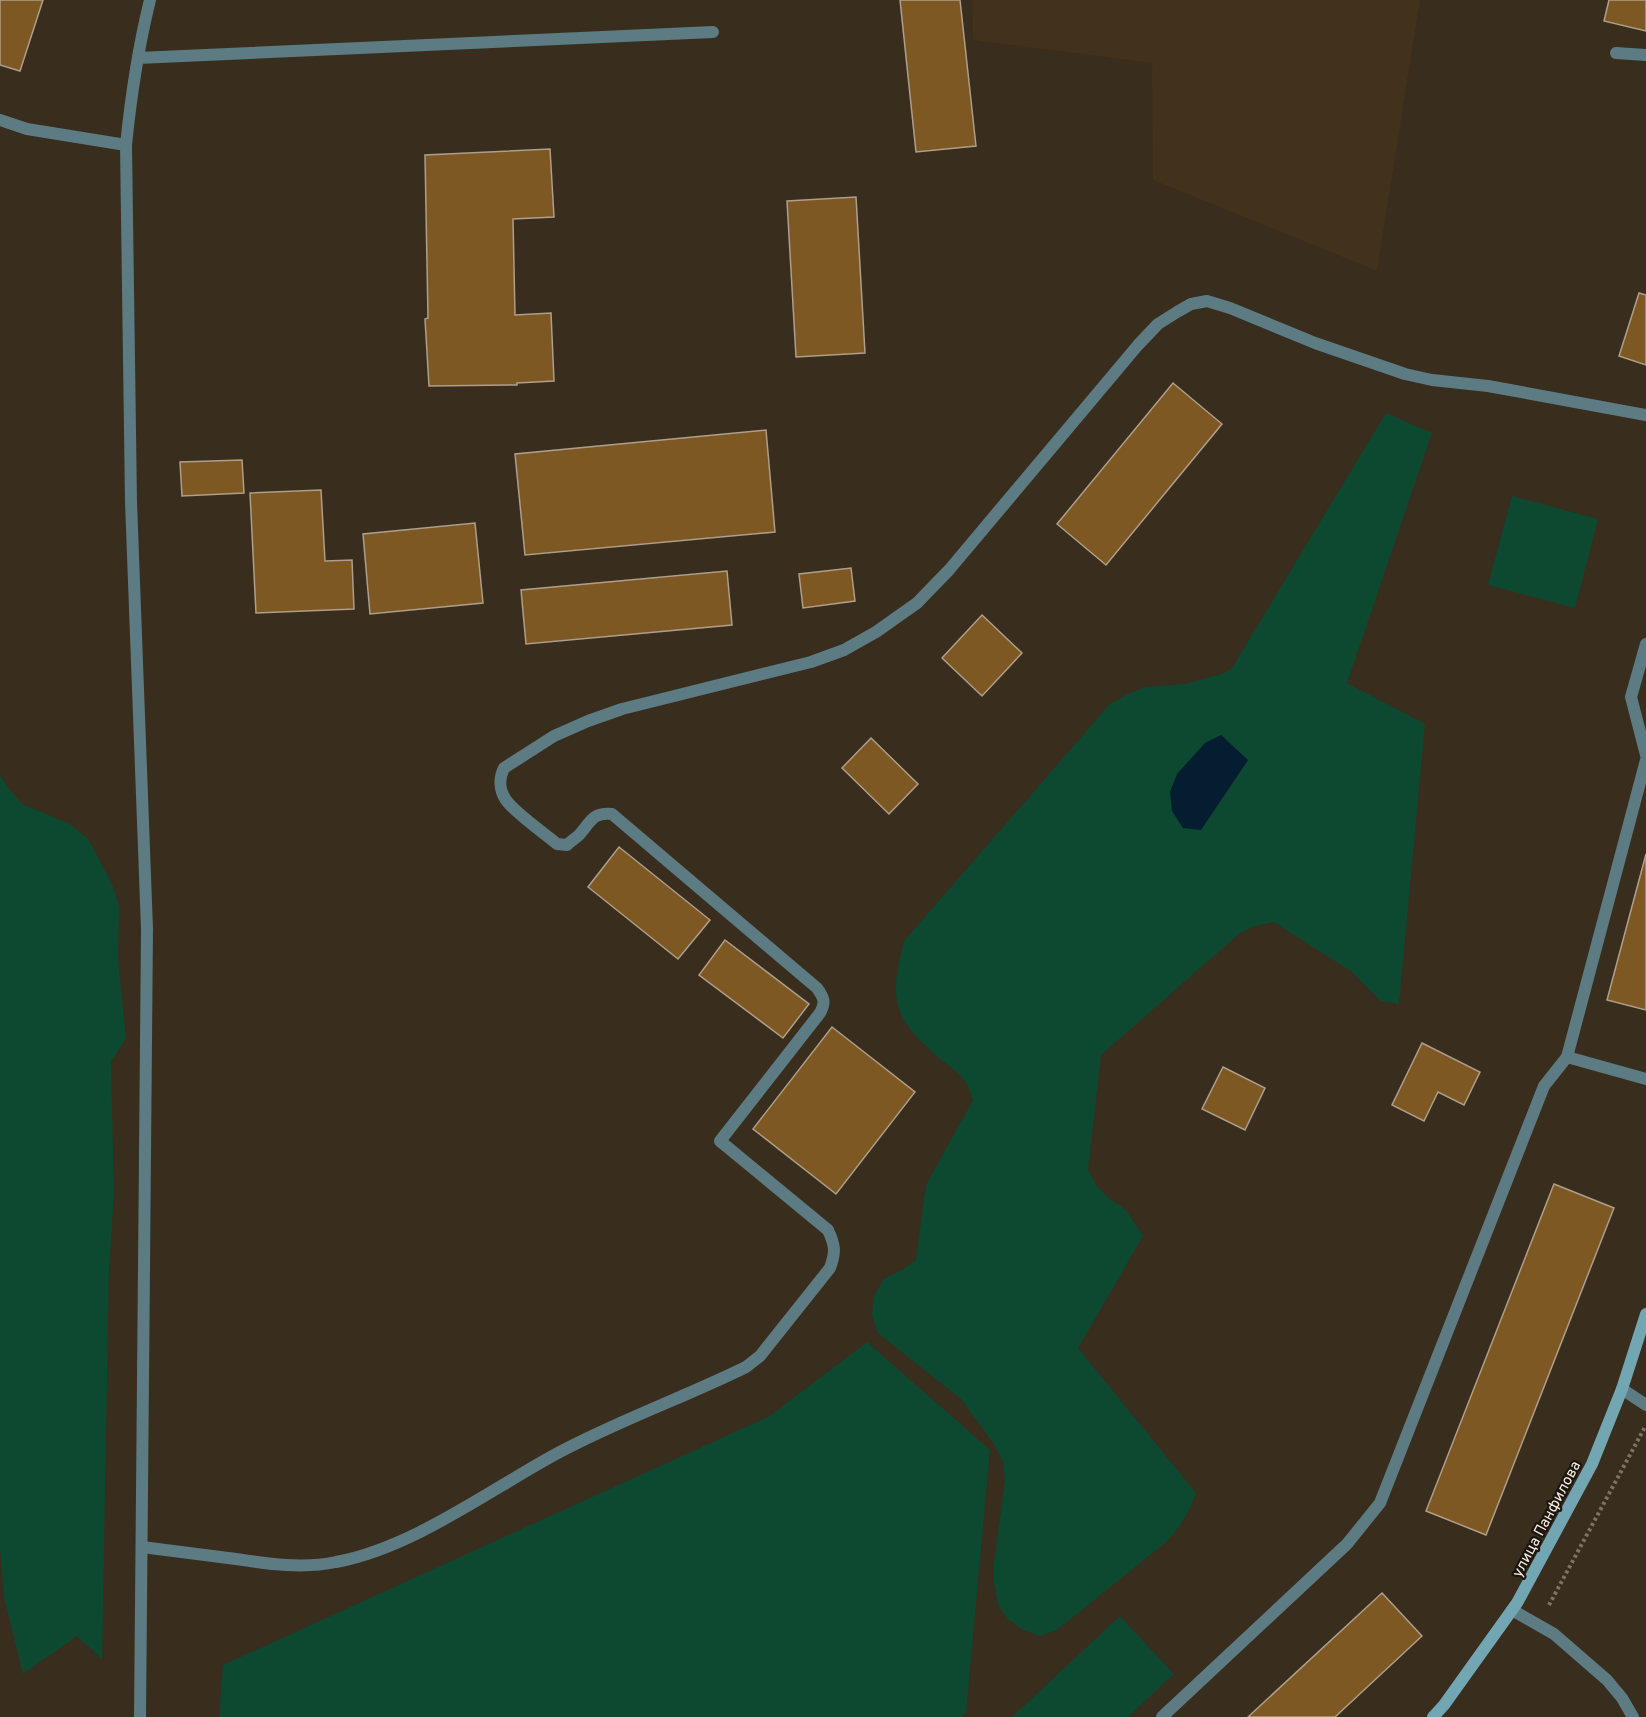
<svg xmlns="http://www.w3.org/2000/svg" width="1646" height="1717" font-family="Overpass,sans-serif">
<style>
.built{fill:#42311b}
.green{fill:#0d4931;fill-rule:evenodd}
.water{fill:#041d31}
.building{fill:#7e5823;stroke:#ae9e8b;stroke-width:1.5}
.lines{fill:none;stroke-linecap:round;stroke-linejoin:round}
.path{stroke:#7d7264;stroke-width:4;stroke-dasharray:3 3;stroke-linecap:butt}
.lane{stroke:#5c7b83;stroke-width:12}
.street{stroke:#5c7b83;stroke-width:12}
.secondary{stroke:#73a6b3;stroke-width:12}
.labels{text-anchor:middle;stroke-width:4.5;stroke-linejoin:round;paint-order:stroke}
.street-label{font-size:15px;fill:#f6ede3;stroke:#1c160f}
</style>
<rect width="100%" height="100%" fill="#392d1d"/>
<polygon class="built" points="972,0 1420,0 1377,271 1153,180 1152,63 973,40"/>
<g class="green">
<path d="M1386,413l46,20 -85,250 78,41 -26,280 -18,-3 -29,-29 -78,-50 -19,4 -15,7 -139,122 -13,114 8,16 14,14 16,11 17,26 -65,112 118,145c-8,22 -15,33 -31,50l-108,87 -17,6 -17,-6 -15,-11 -10,-14 -4,-22v-21l11,-80 -2,-20 -9,-18 -33,-45 -83,-66 -6,-18 2,-19 10,-17 18,-9 14,-10 10,-75 47,-85c-2,-6 -4,-12 -7,-17 -5,-10 -19,-18 -27,-25 -47,-41 -50,-58 -35,-117l206,-237 16,-9 19,-8 40,-3 37,-10 10,-6zM1221,735l27,25 -47,70z"/>
<polygon points="1512,496 1598,519 1575,608 1488,585"/>
<polygon points="0,775 7,786 22,804 70,824 88,839 112,884 119,906 118,960 126,1038 111,1062 114,1194 109,1269 102,1659 77,1636 23,1674 4,1597 0,1549"/>
<polygon points="867,1342 990,1450 966,1713 962,1717 219,1717 223,1665 770,1416"/>
<polygon points="1120,1616 1174,1674 1128,1717 1012,1717"/>
</g>
<polygon class="water" points="1221,735 1248,760 1201,830 1183,828 1172,811 1170,792 1177,774 1205,743"/>
<g class="building">
<polygon points="0,0 43,0 20,71 0,65"/>
<polygon points="900,0 960,0 976,146 916,152"/>
<polygon points="1609,0 1646,0 1646,31 1604,21"/>
<polygon points="550,149 554,217 513,219 515,315 551,313 554,381 517,383 517,385 429,386 425,319 428,318 425,155"/>
<polygon points="856,197 865,353 796,357 787,201"/>
<polygon points="1639,293 1646,295 1646,365 1619,356"/>
<polygon points="1173,383 1222,424 1106,565 1057,524"/>
<polygon points="766,430 775,532 525,555 515,454"/>
<polygon points="242,460 244,493 182,496 180,462"/>
<polygon points="321,490 325,561 352,560 354,609 256,613 250,493"/>
<polygon points="475,523 483,603 370,614 363,534"/>
<polygon points="851,568 855,601 803,608 799,574"/>
<polygon points="727,571 732,625 526,644 521,590"/>
<polygon points="982,615 1022,653 982,696 942,658"/>
<polygon points="871,738 918,784 889,814 842,768"/>
<polygon points="619,847 710,920 678,959 588,887"/>
<polygon points="1646,854 1646,1010 1607,1000"/>
<polygon points="725,940 809,1004 783,1038 699,975"/>
<polygon points="832,1027 915,1092 836,1194 753,1129"/>
<polygon points="1422,1043 1480,1072 1464,1105 1438,1092 1424,1121 1392,1105"/>
<polygon points="1223,1067 1265,1088 1245,1130 1202,1109"/>
<polygon points="1554,1184 1614,1208 1486,1535 1426,1511"/>
<polygon points="1382,1593 1422,1636 1335,1717 1248,1717"/>
</g>
<g class="lines">
<polyline class="path" points="1549,1605 1645,1427"/>
<g class="lane">
<polyline points="1616,53 1646,55"/>
<polyline points="138,58 713,32"/>
<polyline points="0,120 27,129 126,145"/>
<path d="M131,502l-5,-357c5,-49 12,-97 24,-145"/>
<polyline points="1646,644 1631,697 1646,755"/>
<polyline points="1567,1057 1646,760"/>
<polyline points="1622,1389 1646,1405"/>
<path d="M142,1547c31,4 63,8 94,12 33,5 67,10 100,3 76,-14 152,-71 220,-108 61,-33 127,-56 190,-87l14,-11 70,-88c6,-16 5,-23 -2,-38l-108,-89 100,-128c6,-11 4,-15 -3,-25l-205,-174c-20,-2 -21,8 -33,21 -3,3 -8,6 -12,10l-10,-1c-13,-11 -42,-31 -51,-44 -7,-10 -7,-22 -2,-32l50,-32 34,-15 34,-12 189,-47 33,-12 32,-18 41,-29 32,-33 189,-225 20,-21 19,-12 14,-8 16,-3 23,7 85,35 90,31 27,6 56,6 158,29"/>
<polyline points="1512,1610 1554,1634 1607,1680 1622,1698 1633,1717"/>
<polyline points="1162,1717 1347,1544 1380,1503 1544,1086 1567,1057 1646,1079"/>
</g>
<polyline class="street" points="131,502 147,929 140,1717"/>
<polyline class="secondary" points="1433,1717 1444,1705 1517,1603 1592,1464 1622,1389 1646,1314"/>
</g>
<g class="labels">
<g class="street-label">
<text transform="translate(1546 1519) rotate(-62)" y="5">улица Панфилова</text>
</g>
</g>
</svg>
